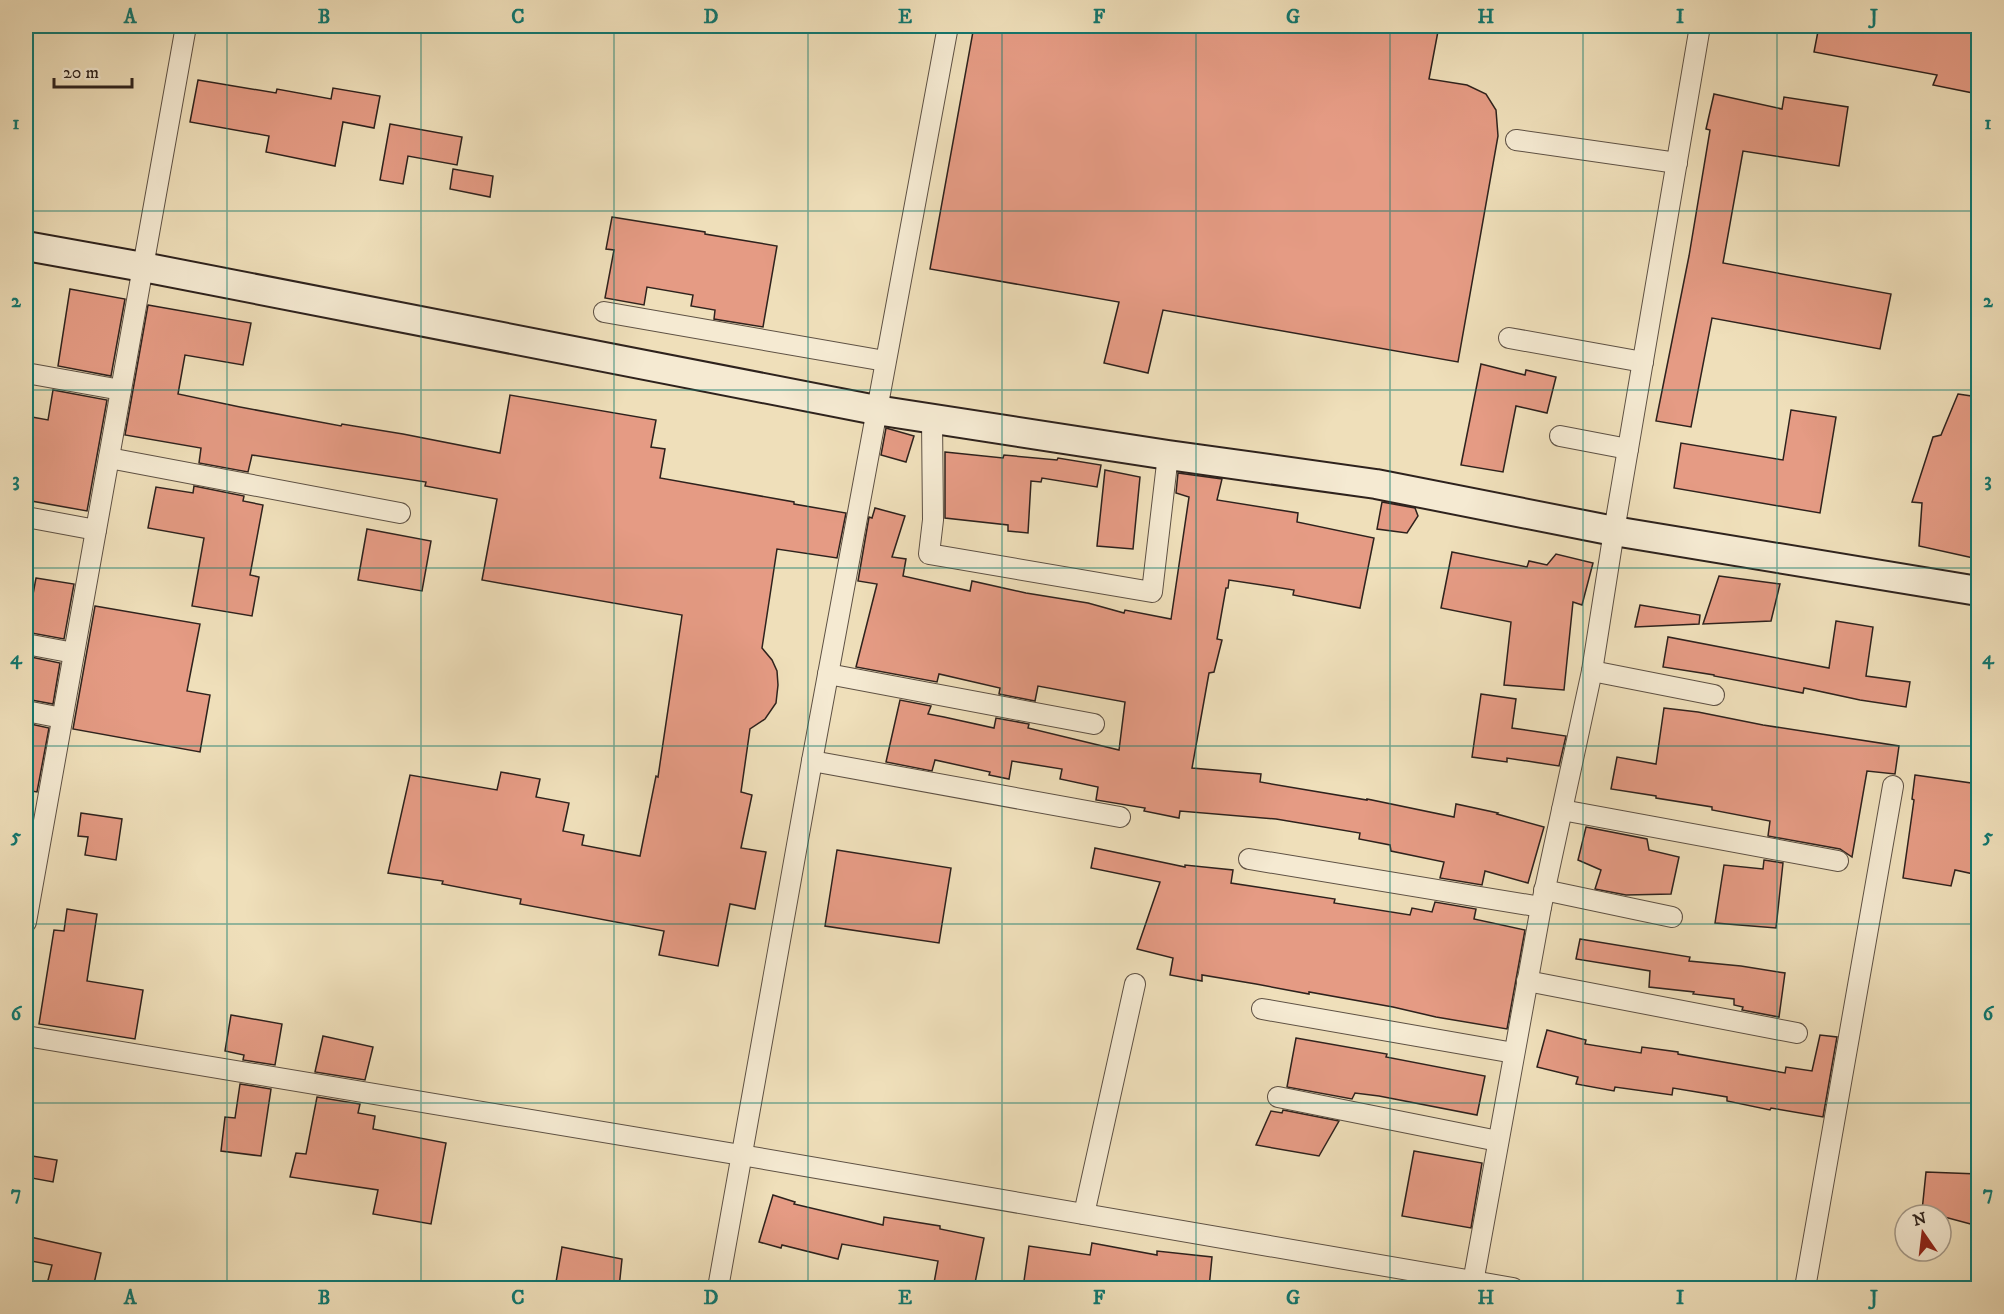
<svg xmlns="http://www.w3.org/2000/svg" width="2004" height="1314" font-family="'IM FELL DW Pica',serif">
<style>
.building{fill:#e59b84;stroke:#2e221d;stroke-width:1.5}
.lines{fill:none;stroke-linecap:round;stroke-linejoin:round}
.street-casing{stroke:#5e5144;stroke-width:22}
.secondary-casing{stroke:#2e221d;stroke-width:32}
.street{stroke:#f5ead2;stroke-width:20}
.secondary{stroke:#f5ead2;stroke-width:28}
.grid{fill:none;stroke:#0f766e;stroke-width:1.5;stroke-opacity:0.55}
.neatline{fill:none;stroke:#0f766e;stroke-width:2}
.grid-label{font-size:20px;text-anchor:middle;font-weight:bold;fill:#0f766e}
</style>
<rect width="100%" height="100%" fill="#efdfba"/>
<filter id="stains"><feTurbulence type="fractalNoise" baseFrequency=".00333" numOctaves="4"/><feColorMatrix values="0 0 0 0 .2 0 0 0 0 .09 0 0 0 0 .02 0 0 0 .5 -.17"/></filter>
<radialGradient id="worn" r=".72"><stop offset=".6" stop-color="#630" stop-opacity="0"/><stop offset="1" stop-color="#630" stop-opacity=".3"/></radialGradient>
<g class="building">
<polygon points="974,26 1439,26 1429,79 1467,85 1486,94 1496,110 1498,136 1458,362 1163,310 1148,373 1104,363 1119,302 930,269"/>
<polygon points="1819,26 1978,26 1978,94 1933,85 1937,75 1814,52"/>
<polygon points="198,80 276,93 277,89 331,99 333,88 380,96 374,128 343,122 335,166 266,152 269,136 190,122"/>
<polygon points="1714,94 1782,109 1784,97 1848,107 1839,166 1743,151 1723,263 1891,294 1880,349 1712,318 1691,427 1656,421 1689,256 1710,130 1706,129"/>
<polygon points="390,124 462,137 457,165 408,156 403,184 380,180"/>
<polygon points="453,169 493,176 490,197 450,189"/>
<polygon points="612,217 705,232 705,234 777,246 763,327 714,319 715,310 691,306 693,295 647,287 644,305 605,298 614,250 606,249"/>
<polygon points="70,289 125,299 111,376 58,366"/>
<polygon points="148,305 251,323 243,365 185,355 178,394 240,407 341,426 342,424 403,434 500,453 510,395 656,420 651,447 665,449 660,478 794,502 794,504 846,513 837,558 777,549 762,648 772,660 777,671 778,685 776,703 765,719 750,729 741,792 752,795 741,848 766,852 755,909 730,904 718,966 659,955 664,931 520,904 521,899 442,884 443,881 388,873 410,775 497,790 501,772 540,779 536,797 569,803 563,831 584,835 582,845 640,856 656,776 658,777 682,615 482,580 497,499 425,486 426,482 252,455 248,472 199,463 201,448 125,435"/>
<polygon points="1481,364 1525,375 1526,370 1556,377 1547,413 1516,406 1503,472 1461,465"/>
<polygon points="53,390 107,400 87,511 26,500 26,416 48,420"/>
<polygon points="1958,394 1978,397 1978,559 1919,546 1922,503 1912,502 1933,437 1941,435"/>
<polygon points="1791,410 1836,417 1820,513 1674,488 1681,443 1783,460"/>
<polygon points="886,428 914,436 906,462 881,455"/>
<polygon points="945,452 1003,458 1004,455 1057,460 1058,458 1101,465 1097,487 1042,478 1041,482 1031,481 1028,533 1008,531 1008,525 945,518"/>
<polygon points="1105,470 1140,477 1133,549 1097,546"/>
<polygon points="1178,473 1222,479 1217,500 1298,513 1297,522 1374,538 1360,608 1293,595 1294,590 1229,580 1228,588 1226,588 1217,639 1222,640 1214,672 1209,673 1192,768 1261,774 1260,782 1367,800 1367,799 1454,817 1456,804 1498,813 1497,814 1544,827 1528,883 1485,871 1482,885 1440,878 1444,862 1391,851 1390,845 1359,839 1360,833 1276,819 1180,811 1179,818 1144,811 1145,808 1096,800 1098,787 1060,779 1062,769 1012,761 1009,779 989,775 990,772 935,760 932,771 886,762 900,700 931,706 928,714 944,717 994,728 996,718 1029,724 1028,728 1119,750 1125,702 1038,686 1035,701 999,694 1000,688 939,674 937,682 856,667 877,584 858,581 869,517 872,518 875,508 905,516 892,557 906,559 903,576 970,591 972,581 1026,593 1088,603 1124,613 1125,610 1171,619 1189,497 1176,493"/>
<polygon points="194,486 244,496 243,501 263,505 250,575 259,577 252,616 192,606 204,538 148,528 156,487 193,493"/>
<polygon points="1382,502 1415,508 1418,516 1407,533 1377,529"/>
<polygon points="367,529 431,541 422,591 358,580"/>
<polygon points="1452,552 1527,567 1529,561 1547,565 1556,554 1593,563 1582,605 1573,602 1564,690 1504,685 1511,622 1441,608"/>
<polygon points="1719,576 1780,584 1771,621 1703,624"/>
<polygon points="36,578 74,584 64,639 26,632"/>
<polygon points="1640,605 1700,615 1699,624 1635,627"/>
<polygon points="95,606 200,624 187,691 210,695 200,752 73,729"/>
<polygon points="1836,621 1873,627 1866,676 1910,682 1906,707 1860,700 1804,688 1803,693 1714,676 1714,675 1663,667 1668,637 1829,668"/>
<polygon points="26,656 60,663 53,704 26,699"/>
<polygon points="1481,694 1516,699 1512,728 1566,736 1559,766 1507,758 1507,762 1472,757"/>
<polygon points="1664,708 1698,712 1763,725 1899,746 1895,774 1867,771 1852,857 1840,849 1768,836 1770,821 1712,810 1712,807 1656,798 1656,796 1611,789 1617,757 1656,764"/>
<polygon points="26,723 49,728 37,792 26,790"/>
<polygon points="1915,775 1978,784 1978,875 1955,870 1951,886 1903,878 1914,800 1912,799"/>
<polygon points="81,813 122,819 116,860 85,855 88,837 78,836"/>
<polygon points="1586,827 1647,839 1649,850 1679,857 1671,894 1626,895 1595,889 1601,870 1578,860"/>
<polygon points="1095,848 1185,867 1185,865 1233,870 1231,883 1335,899 1334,903 1410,915 1412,908 1432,912 1435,902 1476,909 1474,919 1525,930 1507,1029 1436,1017 1393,1007 1309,992 1309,994 1256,984 1202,975 1202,981 1170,975 1173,958 1137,949 1160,882 1091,868"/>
<polygon points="837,850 951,868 939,943 825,926"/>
<polygon points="1764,860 1783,863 1776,928 1715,923 1724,865 1763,869"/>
<polygon points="67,909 97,914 87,981 143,990 135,1039 39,1024 54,930 64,931"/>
<polygon points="1580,939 1690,957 1689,961 1741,966 1785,973 1779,1017 1742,1010 1743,1007 1734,1005 1734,999 1693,994 1694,992 1649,987 1650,971 1576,959"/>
<polygon points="231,1015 282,1024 275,1065 243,1060 244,1055 225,1051"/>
<polygon points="1547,1030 1586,1040 1585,1044 1641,1053 1642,1047 1678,1052 1678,1054 1785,1073 1786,1067 1812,1071 1820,1035 1837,1037 1823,1117 1771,1108 1770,1110 1727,1101 1727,1097 1673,1088 1672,1095 1615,1087 1614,1091 1576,1084 1578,1077 1537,1067"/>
<polygon points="323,1036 373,1047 365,1080 315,1072"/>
<polygon points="1296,1038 1387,1054 1386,1057 1485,1076 1477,1115 1379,1096 1355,1093 1352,1099 1287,1087"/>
<polygon points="240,1084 271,1089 261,1156 221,1151 225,1117 235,1118"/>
<polygon points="317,1097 360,1104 358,1113 375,1116 373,1129 446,1143 431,1224 373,1214 378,1190 290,1177 296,1153 306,1154"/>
<polygon points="1283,1110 1339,1121 1319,1156 1256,1145 1271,1111 1282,1113"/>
<polygon points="1414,1151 1482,1163 1471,1228 1402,1216"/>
<polygon points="26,1155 57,1160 53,1182 26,1177"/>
<polygon points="1926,1172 1978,1174 1978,1226 1922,1211"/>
<polygon points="773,1195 795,1202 794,1204 883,1225 884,1217 940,1226 940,1229 984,1238 974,1288 956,1288 934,1283 938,1261 842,1244 838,1259 782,1245 781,1248 759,1242"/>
<polygon points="26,1236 101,1253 93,1288 66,1288 47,1284 52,1265 26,1260"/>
<polygon points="1092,1243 1157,1255 1157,1251 1212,1257 1209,1288 1023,1288 1029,1246 1090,1255"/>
<polygon points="562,1247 622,1259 619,1288 555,1288"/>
</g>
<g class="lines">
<defs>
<g id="street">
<polyline points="1516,140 1677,163"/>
<polyline points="604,312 885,361"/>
<polyline points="1509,338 1643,362"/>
<polyline points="26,373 121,390"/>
<polyline points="932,420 933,520 929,554 1152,592 1168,455"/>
<polyline points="1560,436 1628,449"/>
<polyline points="109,458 400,513"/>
<polyline points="26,517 96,530"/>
<polyline points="26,644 74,653"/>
<polyline points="1592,671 1714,695"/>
<polyline points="828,674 1094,724"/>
<polyline points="26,711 62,718"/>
<polyline points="812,761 1120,817"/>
<polyline points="1562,810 1838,861"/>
<polyline points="1249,859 1541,907"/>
<polyline points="1544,890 1672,917"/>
<polyline points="26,922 186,26"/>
<polyline points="1527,981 1797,1033"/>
<polyline points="1262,1009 1514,1053"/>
<polyline points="26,1036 741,1155 1513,1288"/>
<polyline points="1278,1097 1498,1141"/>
<polyline points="1084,1214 1135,984"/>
<polyline points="718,1288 812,761 948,26"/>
<polyline points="1472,1288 1541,907 1592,671 1614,531 1700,26"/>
<polyline points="1805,1288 1893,786"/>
</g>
<polyline id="secondary" points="26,246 143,267 876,410 1168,455 1376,484 1614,531 1978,591"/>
</defs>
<use href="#street" class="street-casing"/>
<use href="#secondary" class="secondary-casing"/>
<use href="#street" class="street"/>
<use href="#secondary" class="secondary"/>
</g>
<path class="grid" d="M227,26v1262M421,26v1262M614,26v1262M808,26v1262M1002,26v1262M1196,26v1262M1390,26v1262M1583,26v1262M1777,26v1262M26,211h1952M26,390h1952M26,568h1952M26,746h1952M26,924h1952M26,1103h1952"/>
<rect width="2004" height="1314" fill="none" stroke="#efdfba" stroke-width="66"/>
<g transform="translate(1923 1233) rotate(346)"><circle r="28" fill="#f5ead2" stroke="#a59a8a" stroke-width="1.5"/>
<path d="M0-4.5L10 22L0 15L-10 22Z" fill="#8f2418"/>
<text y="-9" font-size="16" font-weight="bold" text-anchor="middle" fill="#2e221d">N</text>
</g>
<path d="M54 78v9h78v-9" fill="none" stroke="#2e221d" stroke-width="3"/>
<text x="63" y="78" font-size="18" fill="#2e221d" stroke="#f5ead2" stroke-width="4.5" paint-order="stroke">20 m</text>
<rect x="33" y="33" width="1938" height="1248" class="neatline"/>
<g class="grid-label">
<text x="130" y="23">A</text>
<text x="324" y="23">B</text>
<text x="518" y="23">C</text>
<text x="711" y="23">D</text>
<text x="905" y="23">E</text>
<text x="1099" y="23">F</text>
<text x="1293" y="23">G</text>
<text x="1486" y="23">H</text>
<text x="1680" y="23">I</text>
<text x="1874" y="23">J</text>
<text x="16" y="129">1</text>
<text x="1988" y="129">1</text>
<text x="16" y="307">2</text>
<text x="1988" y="307">2</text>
<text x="16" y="486">3</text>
<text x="1988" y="486">3</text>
<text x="16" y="664">4</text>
<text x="1988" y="664">4</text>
<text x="16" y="842">5</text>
<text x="1988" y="842">5</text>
<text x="16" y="1020">6</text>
<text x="1988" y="1020">6</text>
<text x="16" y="1199">7</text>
<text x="1988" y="1199">7</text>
<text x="130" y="1304">A</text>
<text x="324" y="1304">B</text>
<text x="518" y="1304">C</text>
<text x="711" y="1304">D</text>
<text x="905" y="1304">E</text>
<text x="1099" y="1304">F</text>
<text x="1293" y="1304">G</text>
<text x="1486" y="1304">H</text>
<text x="1680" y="1304">I</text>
<text x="1874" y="1304">J</text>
</g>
<rect width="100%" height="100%" filter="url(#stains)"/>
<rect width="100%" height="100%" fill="url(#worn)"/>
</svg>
